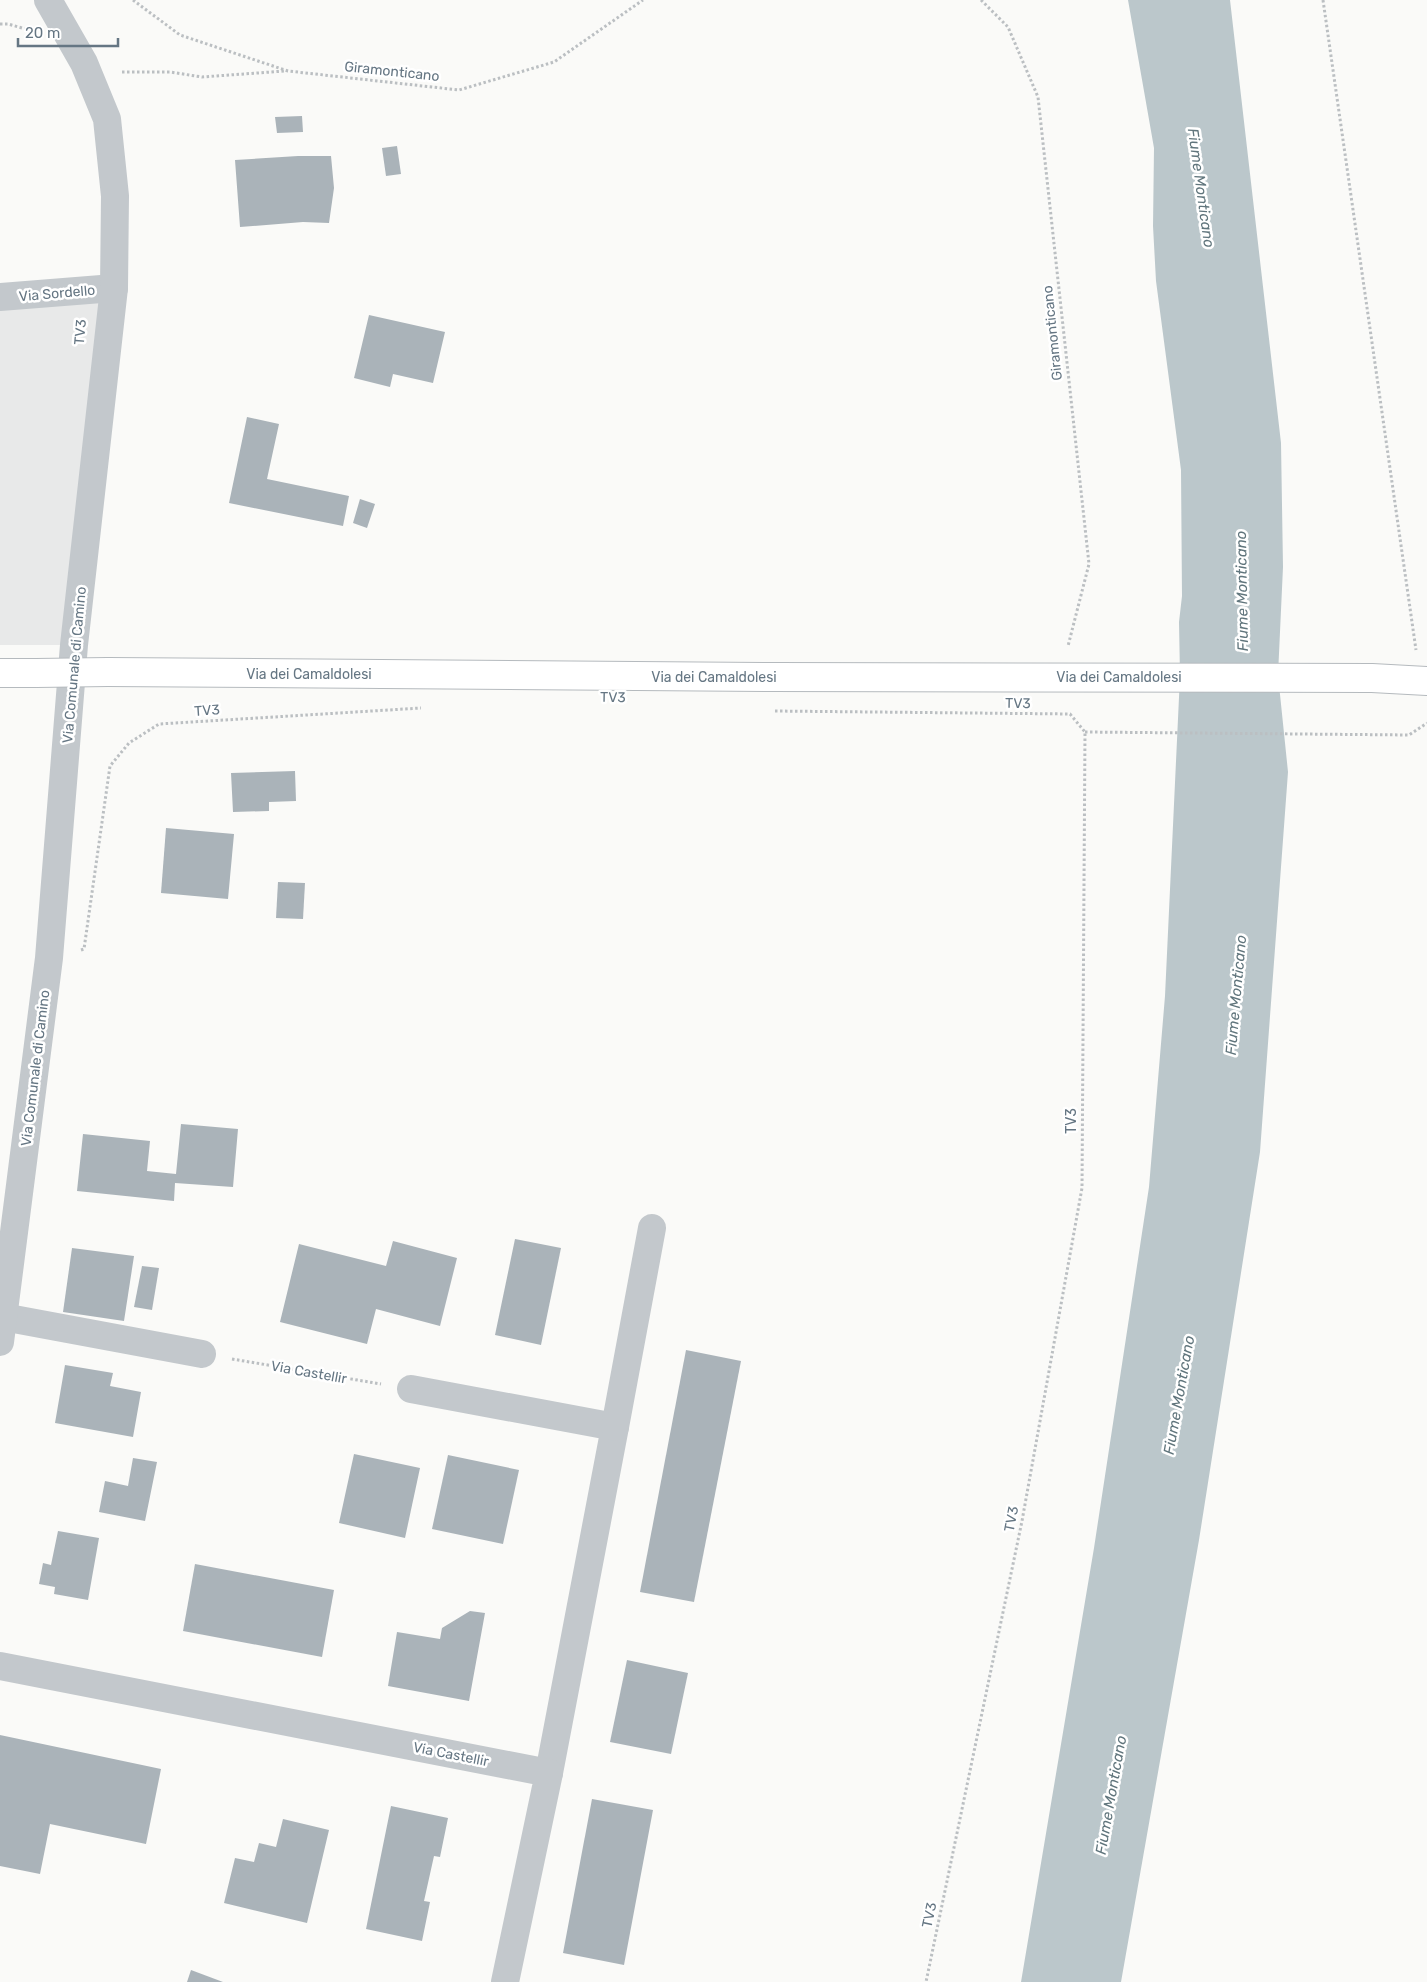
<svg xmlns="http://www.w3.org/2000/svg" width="1427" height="1982" font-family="Rubik,sans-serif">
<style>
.built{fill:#e8e9e9}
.water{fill:#bbc7cb}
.building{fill:#aab3b9}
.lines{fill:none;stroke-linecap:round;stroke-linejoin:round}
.major-casing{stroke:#b5babe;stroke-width:30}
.path{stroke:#bbbfc2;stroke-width:3;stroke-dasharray:2.5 2.5;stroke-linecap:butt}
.minor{stroke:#c3c8cc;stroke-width:28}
.major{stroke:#fff;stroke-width:28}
.major-bridge-casing{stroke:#b5babe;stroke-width:30;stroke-linecap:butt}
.major-bridge{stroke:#fff;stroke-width:28}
.labels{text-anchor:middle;stroke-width:5;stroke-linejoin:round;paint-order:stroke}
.street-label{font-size:14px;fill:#657683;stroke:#fff}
.water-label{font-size:15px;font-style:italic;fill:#60757c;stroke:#fff}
</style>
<rect width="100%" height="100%" fill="#fafaf8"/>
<polygon class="built" points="114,288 74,645 0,645 0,297"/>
<polygon class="water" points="1128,0 1230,0 1281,443 1283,567 1278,675 1288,772 1260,1152 1199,1540 1121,1982 1021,1982 1094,1548 1149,1187 1165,996 1180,676 1179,622 1182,596 1181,470 1156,281 1153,226 1154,148"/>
<g class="building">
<polygon points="302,116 303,132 277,133 275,117"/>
<polygon points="397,146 401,174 386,176 382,148"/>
<polygon points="298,156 331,156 334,188 329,223 303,222 240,227 235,160"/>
<polygon points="369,315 445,332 433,383 393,374 390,387 354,378"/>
<polygon points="247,417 279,424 267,479 349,496 343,526 229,503"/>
<polygon points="360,499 375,504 367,528 353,523"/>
<polygon points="295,771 296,801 269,802 269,811 233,812 231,773"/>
<polygon points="166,828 234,834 228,899 161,893"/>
<polygon points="278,882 305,883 303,919 276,918"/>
<polygon points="181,1124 238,1129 233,1187 175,1183 174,1201 77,1191 83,1134 150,1141 147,1171 176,1174"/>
<polygon points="515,1239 561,1248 541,1345 495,1335"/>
<polygon points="393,1241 457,1258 440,1326 376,1309 367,1344 280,1322 299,1244 386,1266"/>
<polygon points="72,1248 134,1256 124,1321 63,1312"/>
<polygon points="142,1266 159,1268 152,1310 134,1307"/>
<polygon points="686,1350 741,1361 694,1602 640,1592"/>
<polygon points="65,1365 113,1373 110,1386 141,1392 133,1437 55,1423"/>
<polygon points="354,1454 420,1468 405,1538 339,1523"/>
<polygon points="448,1455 519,1470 503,1544 432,1529"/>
<polygon points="133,1458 157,1462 145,1521 99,1512 105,1481 128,1486"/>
<polygon points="58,1531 99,1538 88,1600 54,1594 55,1587 39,1584 43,1563 51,1565"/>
<polygon points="195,1564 334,1590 322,1657 183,1631"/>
<polygon points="470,1611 485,1613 469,1701 388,1686 397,1632 440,1639 442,1628"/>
<polygon points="627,1660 688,1673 671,1754 610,1742"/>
<polygon points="0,1735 161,1769 146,1844 50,1824 40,1874 0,1866"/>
<polygon points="592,1799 653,1810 624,1965 563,1953"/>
<polygon points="391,1806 448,1818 440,1857 434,1856 424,1901 430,1902 422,1941 366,1929"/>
<polygon points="283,1819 329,1830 307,1923 224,1903 235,1858 254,1862 259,1843 276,1847"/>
<polygon points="191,1970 223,1982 187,1982"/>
</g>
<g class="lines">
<defs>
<g id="major">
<polyline points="108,672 771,677 1372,678 1427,681"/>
<polyline points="0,673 36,673"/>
</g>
</defs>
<use href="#major" class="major-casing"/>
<g class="path">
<polyline points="133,0 180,35 288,71 459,90 554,62 643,0"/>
<polyline points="981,0 1008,27 1038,97 1089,564 1068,646"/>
<polyline points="1323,0 1416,650"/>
<polyline points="0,24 8,24 29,30"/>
<polyline points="122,72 170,72 202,77 285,71"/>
<polyline points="775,711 1070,714 1085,732 1082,1188 1022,1521 926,1982"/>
<polyline points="1085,732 1409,735 1427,723"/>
<polyline points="81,950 84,949 110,766 129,743 159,724 421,708"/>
<polyline points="232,1359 381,1384"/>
</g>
<g class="minor">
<polyline points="0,297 114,288"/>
<polyline points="3,1317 202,1354"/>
<polyline points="0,1342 49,958 74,645 114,288 115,196 107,119 84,63 48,0"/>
<polyline points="411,1389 615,1427 549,1773"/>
<polyline points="615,1427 652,1228"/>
<polyline points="0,1666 549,1773 505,1982"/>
</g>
<use href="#major" class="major"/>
<defs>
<polyline id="major-bridge" points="36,673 108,672"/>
</defs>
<use href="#major-bridge" class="major-bridge-casing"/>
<use href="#major-bridge" class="major-bridge"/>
</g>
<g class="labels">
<g class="street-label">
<text transform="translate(392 71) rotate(6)" y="5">Giramonticano</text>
<text transform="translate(57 293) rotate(-5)" y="5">Via Sordello</text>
<text transform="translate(80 332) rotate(-85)" y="5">TV3</text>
<text transform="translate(1052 333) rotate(-96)" y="5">Giramonticano</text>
<text transform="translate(74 665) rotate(-85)" y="5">Via Comunale di Camino</text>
<text x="309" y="679">Via dei Camaldolesi</text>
<text x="714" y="682">Via dei Camaldolesi</text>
<text x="1119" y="682">Via dei Camaldolesi</text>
<text transform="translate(613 697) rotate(1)" y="5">TV3</text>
<text transform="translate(1018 703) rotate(1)" y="5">TV3</text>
<text transform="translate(207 710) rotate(-4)" y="5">TV3</text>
<text transform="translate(35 1068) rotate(-83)" y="5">Via Comunale di Camino</text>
<text transform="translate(1071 1121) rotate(-90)" y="5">TV3</text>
<text transform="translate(309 1372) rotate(10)" y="5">Via Castellir</text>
<text transform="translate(1011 1519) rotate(-79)" y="5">TV3</text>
<text transform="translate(451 1754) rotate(11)" y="5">Via Castellir</text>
<text transform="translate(929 1915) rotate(-78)" y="5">TV3</text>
</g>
<g class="water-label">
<text transform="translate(1201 188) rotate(82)" y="5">Fiume Monticano</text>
<text transform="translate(1242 591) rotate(-91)" y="5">Fiume Monticano</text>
<text transform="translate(1236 995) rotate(-85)" y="5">Fiume Monticano</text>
<text transform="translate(1179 1395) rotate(-80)" y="5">Fiume Monticano</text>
<text transform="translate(1111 1795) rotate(-80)" y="5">Fiume Monticano</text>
</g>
</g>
<path d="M18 38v8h100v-8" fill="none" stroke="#657683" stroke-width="2.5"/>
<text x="25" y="38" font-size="15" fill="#657683" stroke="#ffffff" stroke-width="4" paint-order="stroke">20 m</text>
</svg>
